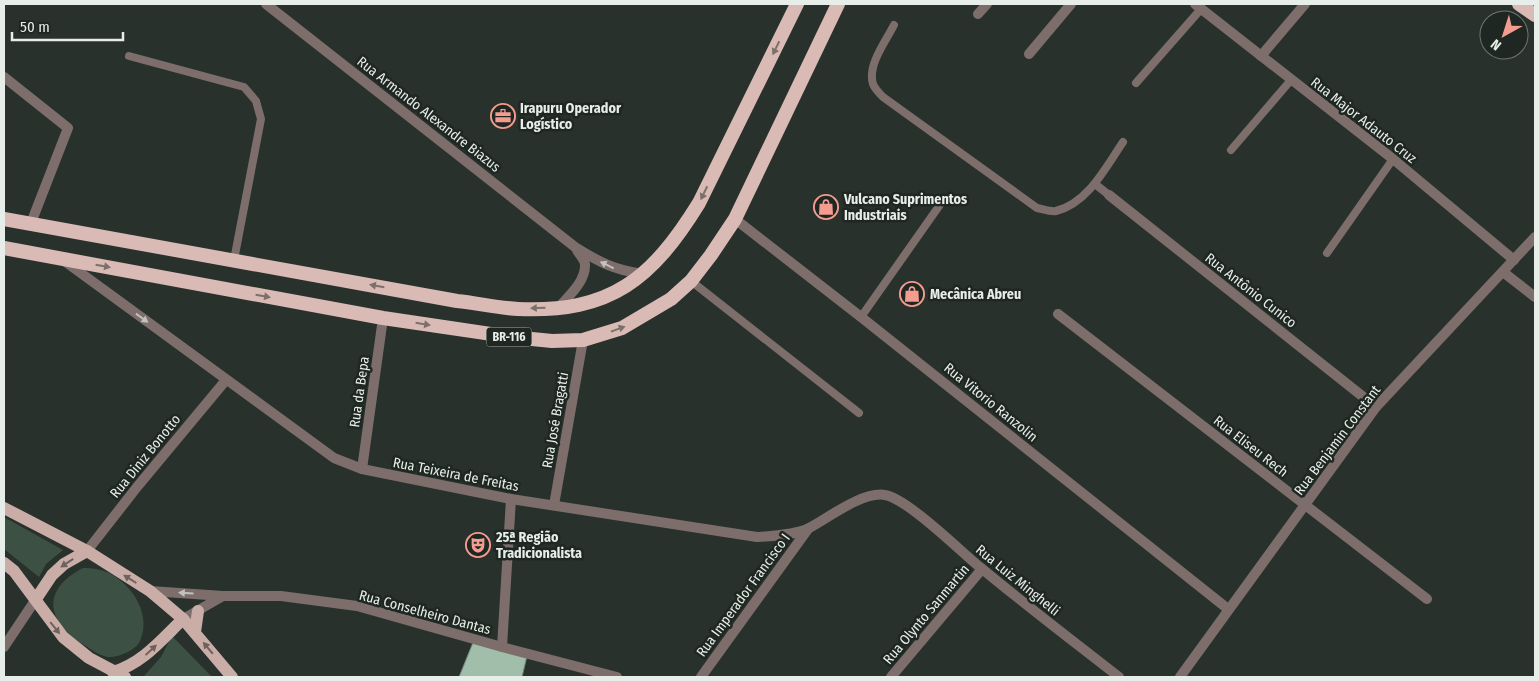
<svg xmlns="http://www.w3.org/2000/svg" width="1539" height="681" font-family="'Fira Sans Condensed',sans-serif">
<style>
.green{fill:#3c5044}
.building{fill:#a1beab;stroke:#718578}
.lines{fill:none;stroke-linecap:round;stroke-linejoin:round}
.service{stroke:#7d6e6c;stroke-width:8}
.minor{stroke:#7d6e6c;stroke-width:10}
.tertiary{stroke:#7d6e6c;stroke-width:10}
.primary{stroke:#cbada8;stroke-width:12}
.trunk{stroke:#dabab4;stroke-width:14}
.oneway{fill:#7c706b}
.oneway2{fill:#c2c1bd}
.oneway3{fill:#6c635e}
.labels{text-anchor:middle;stroke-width:5;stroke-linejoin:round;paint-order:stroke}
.shield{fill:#1f2722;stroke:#abb2ad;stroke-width:1}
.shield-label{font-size:12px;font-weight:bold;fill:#e7ede9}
.poi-label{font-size:14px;font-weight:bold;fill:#e7ede9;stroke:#1f2722;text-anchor:start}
.street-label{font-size:14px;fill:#e7ede9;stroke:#1f2722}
</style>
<rect width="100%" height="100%" fill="#29312c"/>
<g class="green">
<polygon points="4,517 63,550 46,564 39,577 4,549"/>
<path d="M83,568c9,0 17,1 26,5 24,12 44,44 30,70 -5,8 -22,15 -31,14 -8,-1 -17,-8 -24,-12 -37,-23 -44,-55 -1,-77z"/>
<polygon points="172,636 212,677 144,676 161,657"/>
</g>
<polygon class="building" points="474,640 527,656 522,677 459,677"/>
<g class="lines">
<g class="service">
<path d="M894,25c-8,16 -27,40 -21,59 2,5 7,10 10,13l154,111c6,1 13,4 19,3 32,-8 50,-44 67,-69"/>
<polyline points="129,56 244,87 256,101 261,119 234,260"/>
<polyline points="1136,83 1201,9"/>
<polyline points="1231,150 1291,80"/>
<polyline points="1095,184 1109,195"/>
<polyline points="1327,253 1393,159"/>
<polyline points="691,281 859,413"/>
<polyline points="861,317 944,199"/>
</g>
<g class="minor">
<path d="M266,4l309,243c24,15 39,23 68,27"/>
<polyline points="1195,4 1393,159 1514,260"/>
<polyline points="978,14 987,4"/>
<polyline points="1029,54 1071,4"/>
<polyline points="1261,56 1305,4"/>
<polyline points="4,77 68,128 31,223"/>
<polyline points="1109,195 1376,407"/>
<polyline points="735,219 861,317 1228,609"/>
<path d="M63,260l271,198 28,11 149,30 246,38c15,-1 39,-2 52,-9 19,-10 54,-37 76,-33 23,4 76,57 96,73 46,38 92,73 138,109"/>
<polyline points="1503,272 1535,297"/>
<path d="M558,308c11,-12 28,-27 27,-44 -1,-5 -6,-10 -8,-14"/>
<polyline points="1058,314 1427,599"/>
<polyline points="362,469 383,318"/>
<polyline points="554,505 583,340"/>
<polyline points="87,551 137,487 226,380"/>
<polyline points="4,647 36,599"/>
<polyline points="502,647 511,499"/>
<polyline points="701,677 808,529"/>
<polyline points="891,677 982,569"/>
<polyline points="1180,677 1376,407 1535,237"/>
</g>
<g class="tertiary">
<polyline points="150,591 223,596 281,596 357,606 502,647 617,677"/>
<polyline points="183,619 223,596"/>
</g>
<g class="primary">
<polyline points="4,508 87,551 150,591 183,619 232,677"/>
<polyline points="4,563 14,571 63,637 89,658 125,677"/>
<polyline points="36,599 52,575 64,564 87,551"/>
<polyline points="195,632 198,611"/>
<path d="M113,672c30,-9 48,-32 70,-53"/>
</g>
<g class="trunk">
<polyline points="1519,4 1535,15"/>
<path d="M4,219l453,82c20,2 41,7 61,8 93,4 134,-30 181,-106l98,-199"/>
<polyline points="4,248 383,318 512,337 552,341 583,340 622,328 671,299 691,281 711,255 735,219 838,4"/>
</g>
</g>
<defs><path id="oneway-solid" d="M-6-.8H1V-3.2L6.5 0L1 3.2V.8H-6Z" transform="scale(1.25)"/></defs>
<g class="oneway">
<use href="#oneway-solid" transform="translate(776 48) rotate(116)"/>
<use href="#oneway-solid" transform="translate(704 193) rotate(116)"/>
<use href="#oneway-solid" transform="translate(103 266) rotate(10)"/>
<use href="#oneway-solid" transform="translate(377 286) rotate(-170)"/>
<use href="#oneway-solid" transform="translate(263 296) rotate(10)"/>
<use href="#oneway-solid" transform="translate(538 308) rotate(178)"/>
<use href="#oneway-solid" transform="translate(423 324) rotate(9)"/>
<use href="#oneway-solid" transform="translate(618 329) rotate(-20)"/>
</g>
<g class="oneway2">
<use href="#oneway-solid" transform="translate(607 265) rotate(-154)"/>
<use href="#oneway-solid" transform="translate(142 318) rotate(36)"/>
<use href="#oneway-solid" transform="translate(186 593) rotate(-176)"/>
</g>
<g class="oneway3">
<use href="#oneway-solid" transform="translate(67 563) rotate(147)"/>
<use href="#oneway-solid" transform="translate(130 579) rotate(-148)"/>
<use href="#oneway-solid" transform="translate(55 628) rotate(51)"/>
<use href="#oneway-solid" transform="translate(208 648) rotate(-130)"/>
<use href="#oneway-solid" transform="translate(151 650) rotate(-43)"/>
</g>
<defs>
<symbol id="office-ring" viewBox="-11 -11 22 22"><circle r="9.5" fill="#1f2722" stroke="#f59c90" stroke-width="1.5"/><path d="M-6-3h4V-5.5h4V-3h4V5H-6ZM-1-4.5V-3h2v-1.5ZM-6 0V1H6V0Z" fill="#f59c90"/></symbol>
<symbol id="shop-ring" viewBox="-11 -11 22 22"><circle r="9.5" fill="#1f2722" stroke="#f59c90" stroke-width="1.5"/><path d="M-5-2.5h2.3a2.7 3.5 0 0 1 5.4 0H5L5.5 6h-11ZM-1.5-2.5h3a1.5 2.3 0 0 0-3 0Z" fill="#f59c90"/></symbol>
<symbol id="theatre-ring" viewBox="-11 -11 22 22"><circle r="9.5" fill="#1f2722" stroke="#f59c90" stroke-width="1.5"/><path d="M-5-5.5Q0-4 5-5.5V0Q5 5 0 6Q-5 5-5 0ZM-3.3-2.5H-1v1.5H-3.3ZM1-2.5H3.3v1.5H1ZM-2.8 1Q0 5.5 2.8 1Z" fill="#f59c90"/></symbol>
</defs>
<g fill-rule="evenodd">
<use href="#office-ring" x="489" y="102" width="28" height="28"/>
<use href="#shop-ring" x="812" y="193" width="28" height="28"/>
<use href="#shop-ring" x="898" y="280" width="28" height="28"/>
<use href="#theatre-ring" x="464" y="531" width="28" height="28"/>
</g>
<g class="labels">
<rect class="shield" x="486.5" y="327.5" width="45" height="19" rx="4"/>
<g class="shield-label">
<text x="509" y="341">BR-116</text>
</g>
<g class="poi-label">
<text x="520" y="113">Irapuru Operador<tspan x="520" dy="16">Logístico</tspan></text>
<text x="844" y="204">Vulcano Suprimentos<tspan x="844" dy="16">Industriais</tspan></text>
<text x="930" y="299">Mecânica Abreu</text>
<text x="496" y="542">25ª Região<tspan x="496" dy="16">Tradicionalista</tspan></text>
</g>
<g class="street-label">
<text transform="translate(429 114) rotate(38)" y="5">Rua Armando Alexandre Biazus</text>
<text transform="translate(1364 120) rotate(38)" y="5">Rua Major Adauto Cruz</text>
<text transform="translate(1251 290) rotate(38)" y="5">Rua Antônio Cunico</text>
<text transform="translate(359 392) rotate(-82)" y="5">Rua da Bepa</text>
<text transform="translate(991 402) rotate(39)" y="5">Rua Vitorio Ranzolin</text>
<text transform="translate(555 420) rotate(-80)" y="5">Rua José Bragatti</text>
<text transform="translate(1337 440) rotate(-53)" y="5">Rua Benjamin Constant</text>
<text transform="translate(1251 446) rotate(38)" y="5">Rua Eliseu Rech</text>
<text transform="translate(145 456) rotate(-51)" y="5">Rua Diniz Bonotto</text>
<text transform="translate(456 474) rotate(11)" y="5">Rua Teixeira de Freitas</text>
<text transform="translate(1018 580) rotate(39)" y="5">Rua Luiz Minghelli</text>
<text transform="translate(743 595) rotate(-54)" y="5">Rua Imperador Francisco I</text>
<text transform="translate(425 612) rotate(15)" y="5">Rua Conselheiro Dantas</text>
<text transform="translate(926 614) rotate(-50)" y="5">Rua Olynto Sanmartin</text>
</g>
</g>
<rect width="1539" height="681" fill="none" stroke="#e7ede9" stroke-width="10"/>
<g transform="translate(1504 35) rotate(219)"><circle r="24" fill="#1f2722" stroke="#6f7672"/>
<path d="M0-4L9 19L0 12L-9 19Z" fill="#f59c90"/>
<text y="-8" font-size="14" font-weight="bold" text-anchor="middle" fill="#e7ede9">N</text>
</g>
<path d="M12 32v8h111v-8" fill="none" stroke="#e7ede9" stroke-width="2.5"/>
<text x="20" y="32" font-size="15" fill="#e7ede9" stroke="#1f2722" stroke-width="4" paint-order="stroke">50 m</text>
</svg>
